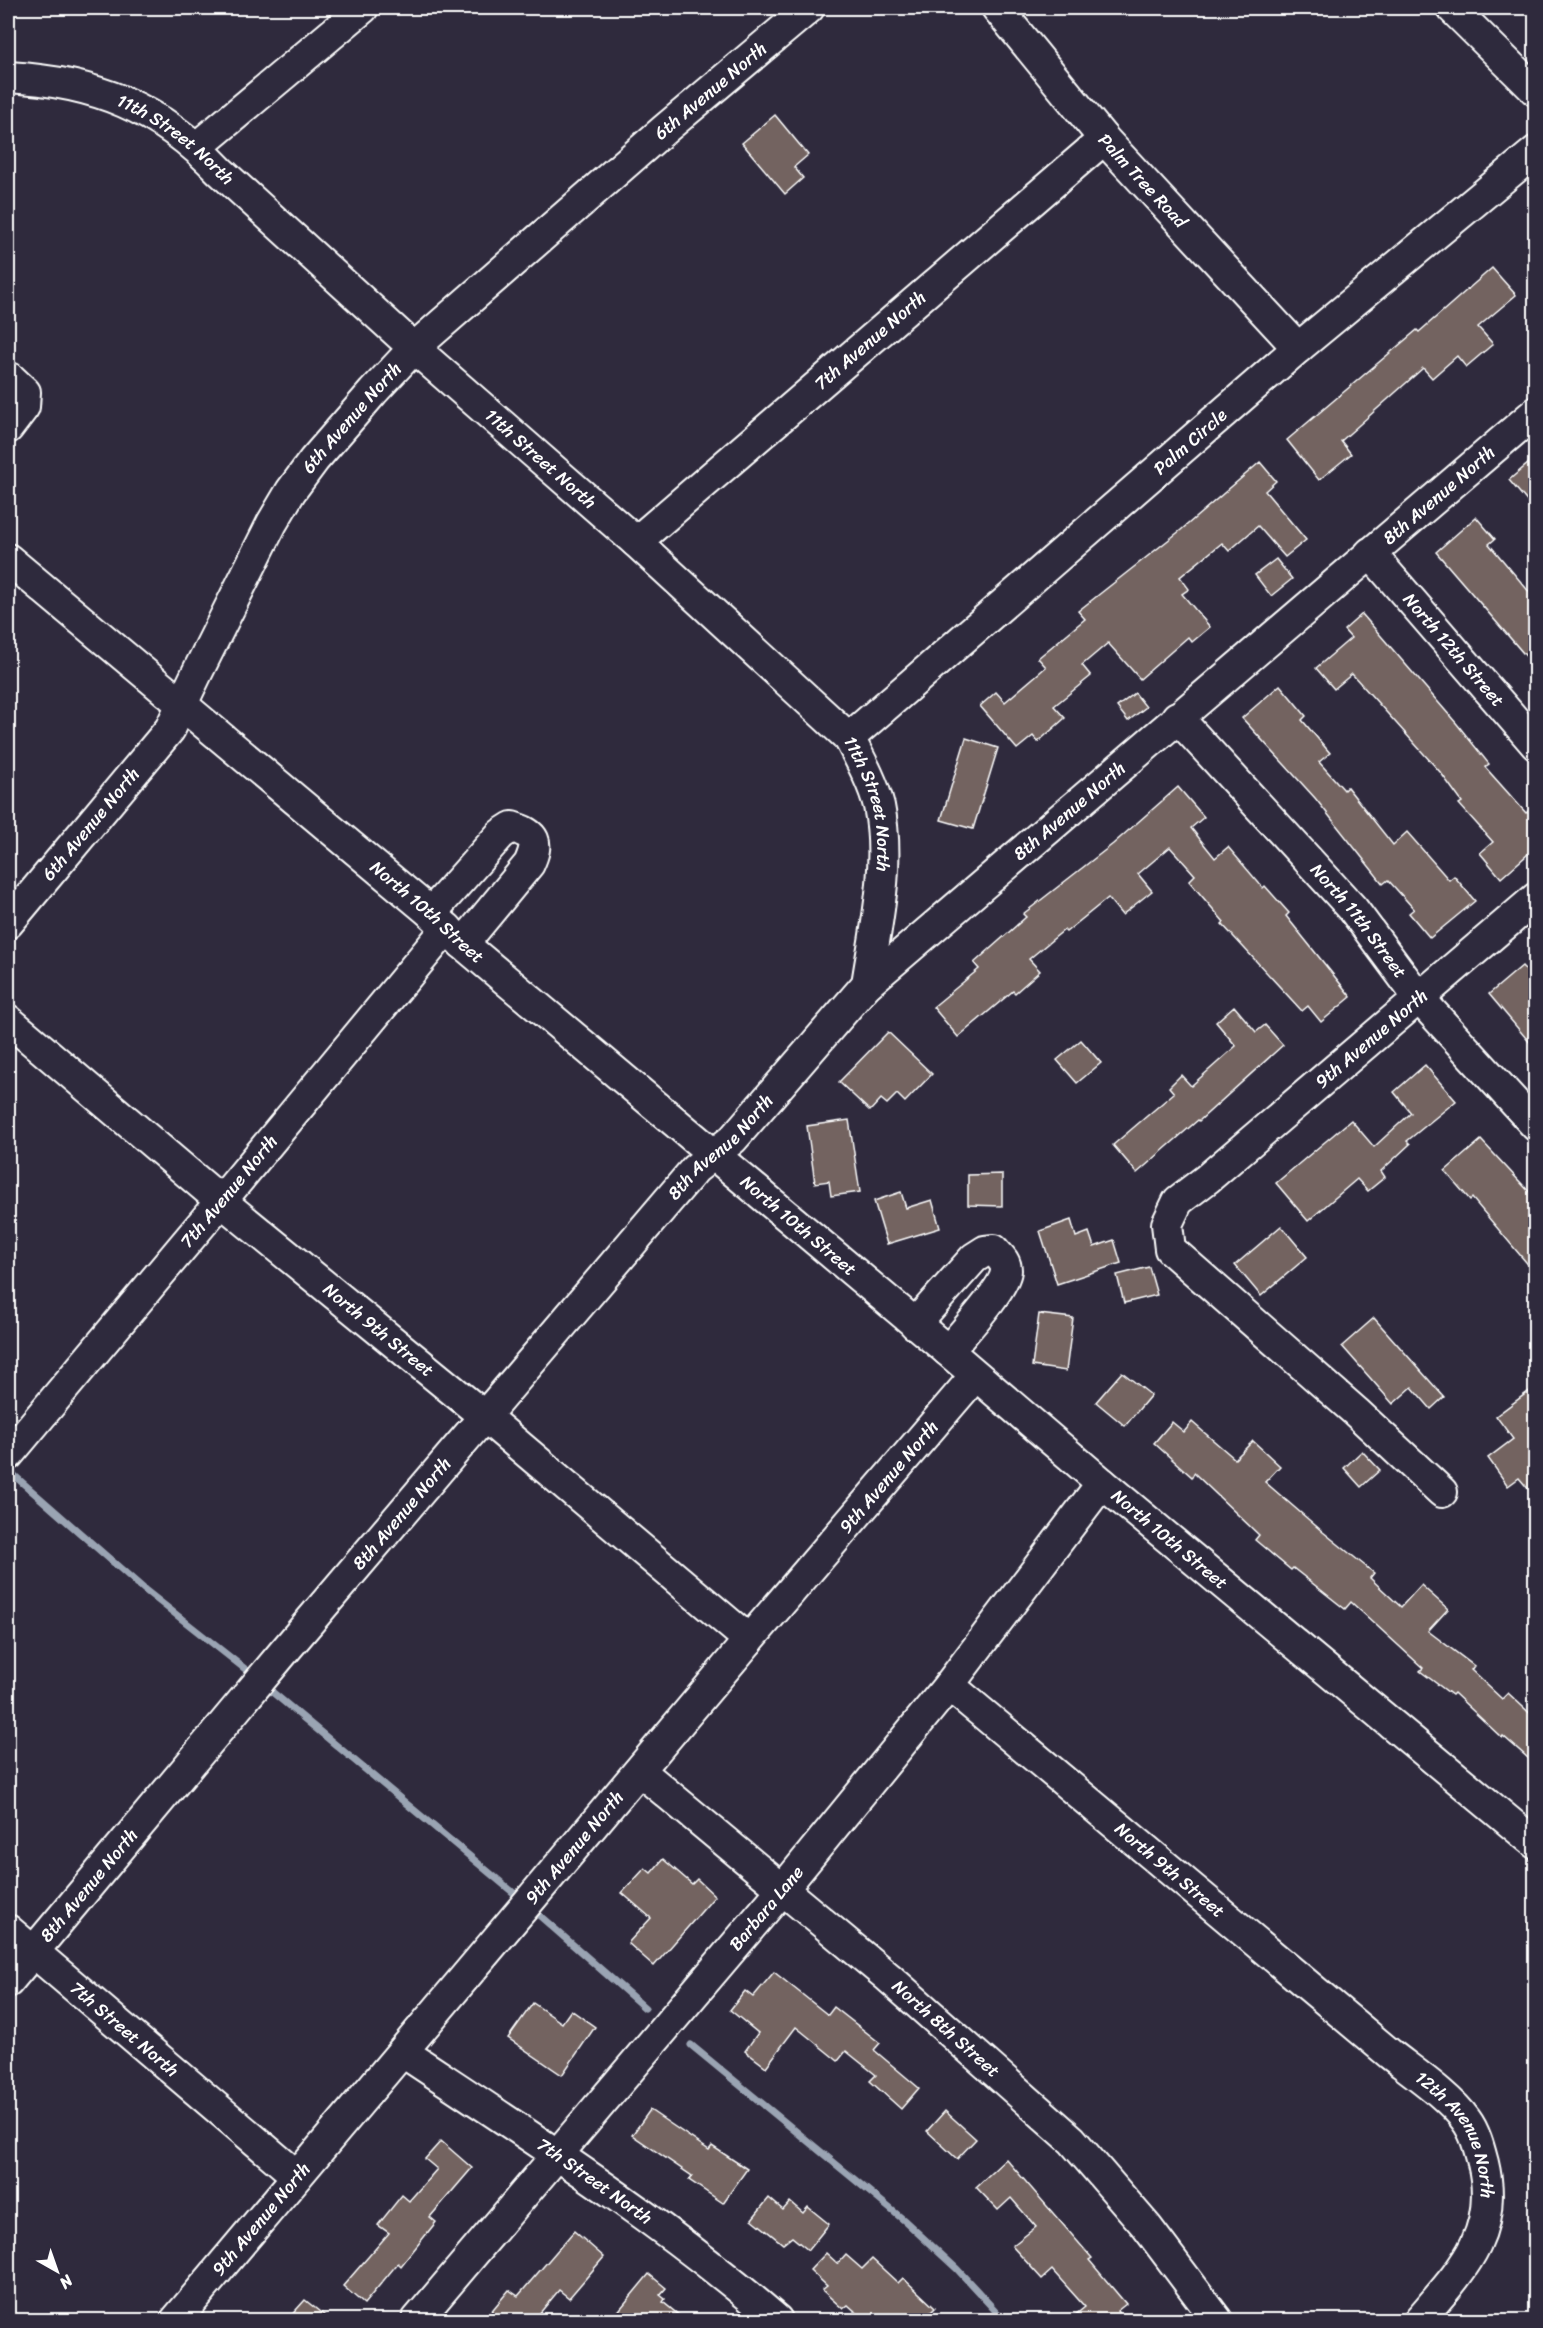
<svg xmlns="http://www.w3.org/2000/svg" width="1543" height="2328" font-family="Sriracha,sans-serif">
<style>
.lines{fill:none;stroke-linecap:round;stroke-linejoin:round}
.stream{stroke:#9aa4b3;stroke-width:7}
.building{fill:#736461;stroke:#fff;stroke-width:1.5}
.minor-casing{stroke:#fff;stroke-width:34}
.minor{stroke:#2f2a3d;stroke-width:30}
.labels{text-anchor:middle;stroke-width:5;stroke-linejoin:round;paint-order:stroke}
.street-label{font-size:18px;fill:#fff;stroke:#2f2a3d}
</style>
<rect width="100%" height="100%" fill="#2f2a3d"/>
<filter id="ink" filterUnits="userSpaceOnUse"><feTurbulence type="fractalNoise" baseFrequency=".0167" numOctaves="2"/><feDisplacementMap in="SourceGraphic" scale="12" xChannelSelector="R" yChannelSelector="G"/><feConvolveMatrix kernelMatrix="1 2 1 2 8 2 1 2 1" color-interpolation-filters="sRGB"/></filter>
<g filter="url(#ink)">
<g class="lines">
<g class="stream">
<polyline points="8,1470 145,1590 254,1676"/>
<polyline points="265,1686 521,1899"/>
<polyline points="532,1909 645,2008"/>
<polyline points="691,2045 905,2221 957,2269 1004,2320"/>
</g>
</g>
<g class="building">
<polygon points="775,115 808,155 794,167 803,178 785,194 742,143"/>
<polygon points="1492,268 1516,295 1478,327 1493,344 1466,367 1457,356 1432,378 1423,368 1341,441 1351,454 1319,480 1287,440 1417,330 1419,332"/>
<polygon points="1536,457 1536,512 1509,480"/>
<polygon points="1260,462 1276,481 1265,491 1306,540 1285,557 1258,526 1229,551 1222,543 1180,577 1189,589 1182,594 1210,627 1192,642 1188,637 1140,679 1108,643 1082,665 1091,676 1054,706 1065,718 1038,742 1033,736 1017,749 980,706 996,692 1005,702 1046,667 1038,658 1085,619 1078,611 1181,530"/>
<polygon points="1476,517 1495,539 1489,544 1536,600 1536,668 1436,552"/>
<polygon points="1276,559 1292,579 1271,596 1255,575"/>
<polygon points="1362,614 1457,724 1489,764 1485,767 1526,813 1536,805 1536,847 1501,878 1480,853 1493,842 1459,804 1462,802 1441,773 1352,674 1334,689 1316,668 1351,638 1344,630"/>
<polygon points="1280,685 1306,716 1302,720 1330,753 1319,762 1344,790 1347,787 1393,845 1407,832 1449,880 1454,876 1475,901 1430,938 1409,913 1414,909 1388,880 1383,884 1315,798 1242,718"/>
<polygon points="1135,693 1146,707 1128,721 1117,707"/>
<polygon points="966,738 998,748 973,829 941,820"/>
<polygon points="1178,787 1204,817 1191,828 1215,858 1228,847 1263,888 1265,886 1289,913 1286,916 1351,997 1321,1022 1308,1006 1302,1011 1222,924 1224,922 1189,881 1195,875 1170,847 1138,874 1152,891 1122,915 1108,898 1066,932 1064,930 1029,959 1040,971 1015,993 1013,991 958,1037 933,1007 979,969 974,963 1026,917 1023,914 1113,844"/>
<polygon points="1522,966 1536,981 1536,1050 1489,994"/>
<polygon points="1234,1006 1256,1032 1265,1025 1283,1045 1199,1121 1198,1120 1137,1173 1113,1145 1174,1093 1169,1087 1181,1075 1191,1086 1236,1046 1216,1022"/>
<polygon points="888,1032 932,1074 905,1102 897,1094 887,1104 881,1099 870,1111 839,1082"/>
<polygon points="1081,1040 1101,1063 1077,1083 1057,1060"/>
<polygon points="1425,1065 1456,1101 1407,1141 1410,1144 1381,1171 1385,1177 1368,1191 1357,1179 1308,1221 1276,1183 1351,1120 1374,1147 1411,1113 1394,1092"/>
<polygon points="849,1120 860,1192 831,1196 829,1181 815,1183 807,1126"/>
<polygon points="1481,1140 1536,1199 1536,1274 1472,1198 1470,1200 1445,1171"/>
<polygon points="1002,1174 1002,1206 968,1205 968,1175"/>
<polygon points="901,1192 906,1208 932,1200 940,1228 887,1244 874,1201"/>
<polygon points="1071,1220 1076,1237 1089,1232 1094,1247 1114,1240 1121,1263 1057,1284 1040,1231"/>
<polygon points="1281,1226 1307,1257 1261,1296 1235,1265"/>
<polygon points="1149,1267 1157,1295 1124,1303 1117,1275"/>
<polygon points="1039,1314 1073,1318 1066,1371 1032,1366"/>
<polygon points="1374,1318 1444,1397 1431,1409 1412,1387 1393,1404 1342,1346"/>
<polygon points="1122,1372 1151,1395 1125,1426 1096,1402"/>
<polygon points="1536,1386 1536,1498 1519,1478 1508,1486 1488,1458 1513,1439 1496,1416"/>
<polygon points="1172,1422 1184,1432 1192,1422 1235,1459 1253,1441 1280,1466 1265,1482 1323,1532 1374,1573 1370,1578 1401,1607 1421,1585 1448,1609 1428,1631 1474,1666 1471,1670 1502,1699 1508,1693 1536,1719 1536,1765 1503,1736 1502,1738 1454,1693 1452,1695 1420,1671 1423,1668 1351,1602 1345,1609 1293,1568 1291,1570 1255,1540 1259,1535 1194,1473 1192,1477 1154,1443"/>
<polygon points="1362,1451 1380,1470 1361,1487 1344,1468"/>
<polygon points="663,1859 692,1884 697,1879 715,1896 654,1966 628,1943 651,1918 622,1893 645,1868 651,1873"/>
<polygon points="774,1972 828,2015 834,2007 880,2043 874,2050 919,2088 901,2109 870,2081 876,2075 846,2051 838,2061 796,2027 766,2067 745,2051 758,2033 730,2010 745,1991 753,1997"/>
<polygon points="533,2003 562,2023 571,2010 595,2027 562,2075 508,2038"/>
<polygon points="650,2110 709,2150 712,2146 747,2169 723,2203 689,2180 692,2176 632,2135"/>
<polygon points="945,2111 976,2139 957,2159 927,2131"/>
<polygon points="441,2141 472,2168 430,2217 436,2222 401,2266 398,2263 364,2304 343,2286 389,2233 378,2225 402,2195 409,2201 437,2169 425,2159"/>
<polygon points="1006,2159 1092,2258 1089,2260 1126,2304 1117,2311 1125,2320 1069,2320 1085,2307 1052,2270 1042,2279 1012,2246 1036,2227 1011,2198 998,2210 976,2187"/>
<polygon points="769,2198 783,2210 790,2202 803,2213 808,2207 829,2224 808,2250 792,2237 783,2244 752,2219"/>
<polygon points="574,2231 604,2257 569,2298 559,2290 534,2320 484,2320 509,2290 518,2296"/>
<polygon points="826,2253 838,2264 846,2255 862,2269 872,2259 898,2283 903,2278 935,2308 923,2320 865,2320 848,2305 843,2309 822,2290 827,2286 810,2270"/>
<polygon points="649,2274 666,2288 660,2295 665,2299 663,2302 685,2320 611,2320"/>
<polygon points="305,2300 330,2320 287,2320"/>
</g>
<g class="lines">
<defs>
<g id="minor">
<path id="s1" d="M997,8l107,131 194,209"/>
<polyline points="1452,8 1536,91"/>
<path id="s2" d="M8,77c87,5 151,30 212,94l194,177 222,194 213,196c11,21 24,44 30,68 12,58 -3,120 -12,178"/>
<polyline points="197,147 363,8"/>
<polyline points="8,378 10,378 25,392 24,407 8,428"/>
<path id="s3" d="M636,542l468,-403"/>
<path id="s4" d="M1370,553l166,192"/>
<path id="s5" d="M8,559l423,354 32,31 485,407 154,132 434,361"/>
<path id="s6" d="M1177,717l176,192 66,89 117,128"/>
<path id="s7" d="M849,738l449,-390 238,-197"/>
<path d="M431,913l70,-79 11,-7c24,7 27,15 17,37l-66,80"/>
<path id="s8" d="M8,923l162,-194 26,-54 76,-152 19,-32 23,-31 59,-68 41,-44 251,-219 144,-121"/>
<path id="s9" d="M8,1020l213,181 263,215 265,224"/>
<path d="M915,1324l59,-66 11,-7 9,-1c5,6 12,11 12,20 0,17 -46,66 -58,81"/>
<path id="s10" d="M8,1455l213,-254 226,-273"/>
<path id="s11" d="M1442,1492l-86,-80 -186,-163 -3,-25 11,-23 29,-22 329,-281"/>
<path id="s12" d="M949,1685l441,369c23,18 60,43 76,66 9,12 13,28 17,43 17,70 -22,108 -64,157"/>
<path id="s13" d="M640,1771l248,206 184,163 75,87 70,93"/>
<path id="s14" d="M8,1930l289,246"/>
<path id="s15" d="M8,1982l274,-328 413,-485 38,-30 134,-155 669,-572"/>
<path id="s16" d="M403,2052c128,85 258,168 374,268"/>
<path id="s17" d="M176,2320l573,-680 226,-264"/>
<path id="s18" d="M417,2320l365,-430 167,-205 153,-202"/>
</g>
</defs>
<use href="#minor" class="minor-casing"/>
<use href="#minor" class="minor"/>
</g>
</g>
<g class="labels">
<g class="street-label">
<text dy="6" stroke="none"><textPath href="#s8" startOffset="1101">6th Avenue North</textPath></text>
<text dy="6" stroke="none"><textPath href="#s2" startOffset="183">11th Street North</textPath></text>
<text dy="6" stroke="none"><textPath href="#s1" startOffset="226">Palm Tree Road</textPath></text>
<text dy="6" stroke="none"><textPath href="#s3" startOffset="309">7th Avenue North</textPath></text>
<text dy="6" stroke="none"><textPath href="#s8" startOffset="615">6th Avenue North</textPath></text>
<text dy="6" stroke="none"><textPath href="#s7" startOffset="452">Palm Circle</textPath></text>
<text dy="6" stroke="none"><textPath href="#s2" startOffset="669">11th Street North</textPath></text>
<text dy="6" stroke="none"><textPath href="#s15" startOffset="2070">8th Avenue North</textPath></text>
<text dy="6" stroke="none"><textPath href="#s4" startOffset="128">North 12th Street</textPath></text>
<text dy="6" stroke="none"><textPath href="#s2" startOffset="1155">11th Street North</textPath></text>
<text dy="6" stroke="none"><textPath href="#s15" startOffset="1584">8th Avenue North</textPath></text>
<text dy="6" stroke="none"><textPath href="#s8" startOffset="129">6th Avenue North</textPath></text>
<text dy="6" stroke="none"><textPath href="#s5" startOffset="548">North 10th Street</textPath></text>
<text dy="6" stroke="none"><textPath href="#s6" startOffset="273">North 11th Street</textPath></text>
<text dy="6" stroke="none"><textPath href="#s11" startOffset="668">9th Avenue North</textPath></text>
<text dy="6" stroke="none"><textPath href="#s15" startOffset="1098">8th Avenue North</textPath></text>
<text dy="6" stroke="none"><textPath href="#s10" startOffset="344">7th Avenue North</textPath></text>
<text dy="6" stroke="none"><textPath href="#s5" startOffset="1034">North 10th Street</textPath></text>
<text dy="6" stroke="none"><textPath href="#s9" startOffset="483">North 9th Street</textPath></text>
<text dy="6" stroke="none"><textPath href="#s17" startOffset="1104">9th Avenue North</textPath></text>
<text dy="6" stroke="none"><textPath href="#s15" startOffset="612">8th Avenue North</textPath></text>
<text dy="6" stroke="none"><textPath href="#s5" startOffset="1520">North 10th Street</textPath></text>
<text dy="6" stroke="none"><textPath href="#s17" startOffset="618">9th Avenue North</textPath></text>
<text dy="6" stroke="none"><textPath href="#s12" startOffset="288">North 9th Street</textPath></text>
<text dy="6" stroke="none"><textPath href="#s15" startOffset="126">8th Avenue North</textPath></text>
<text dy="6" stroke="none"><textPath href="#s18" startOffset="540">Barbara Lane</textPath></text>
<text dy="6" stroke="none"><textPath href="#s13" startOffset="400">North 8th Street</textPath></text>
<text dy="6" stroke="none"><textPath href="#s14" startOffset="153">7th Street North</textPath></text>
<text dy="6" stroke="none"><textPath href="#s12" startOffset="684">12th Avenue North</textPath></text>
<text dy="6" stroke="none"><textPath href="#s16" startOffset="231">7th Street North</textPath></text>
<text dy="6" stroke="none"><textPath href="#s17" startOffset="132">9th Avenue North</textPath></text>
</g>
</g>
<rect width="1543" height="2328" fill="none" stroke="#2f2a3d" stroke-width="30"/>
<rect x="15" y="15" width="1513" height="2298" fill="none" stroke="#fff" stroke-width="2" filter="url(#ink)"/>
<g transform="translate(57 2271) rotate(140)" stroke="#2f2a3d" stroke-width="4.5" paint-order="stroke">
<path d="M0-4.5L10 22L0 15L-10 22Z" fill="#ffffff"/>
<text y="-9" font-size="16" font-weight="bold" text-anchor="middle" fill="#ffffff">N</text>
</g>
</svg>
